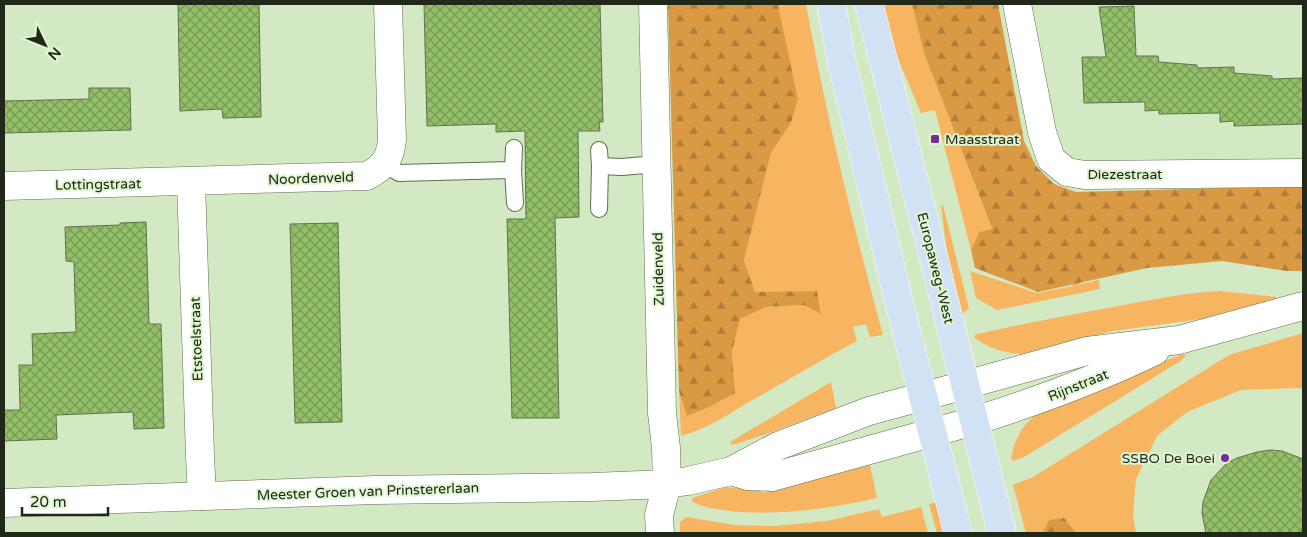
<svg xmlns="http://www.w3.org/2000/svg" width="1307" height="537" font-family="'Varela Round',sans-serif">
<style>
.green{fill:#f7b561}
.forest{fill:url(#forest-firs)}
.building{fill:url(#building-cross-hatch);stroke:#607250}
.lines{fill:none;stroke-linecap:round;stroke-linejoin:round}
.lane-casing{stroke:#5e704e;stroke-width:18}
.street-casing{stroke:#5e704e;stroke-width:29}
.secondary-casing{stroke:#5e704e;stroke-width:29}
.primary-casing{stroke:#fff;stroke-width:29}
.lane{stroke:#fff;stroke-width:16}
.street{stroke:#fff;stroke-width:28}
.secondary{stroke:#fff;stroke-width:28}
.primary{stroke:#d1e2f5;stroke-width:28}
.poi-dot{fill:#762b9d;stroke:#e0f6d0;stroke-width:2}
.labels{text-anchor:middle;stroke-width:4;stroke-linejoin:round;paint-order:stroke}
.poi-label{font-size:14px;fill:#20281a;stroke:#e0f6d0;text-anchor:start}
.street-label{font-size:14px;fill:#20281a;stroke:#e0f6d0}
</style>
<defs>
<pattern id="forest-firs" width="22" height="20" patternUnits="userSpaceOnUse" patternTransform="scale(1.25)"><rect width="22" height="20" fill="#da9a44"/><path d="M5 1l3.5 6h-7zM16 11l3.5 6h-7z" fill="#b07e38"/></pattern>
<pattern id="building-cross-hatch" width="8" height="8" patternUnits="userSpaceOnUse" patternTransform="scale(1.25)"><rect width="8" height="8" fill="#92bf68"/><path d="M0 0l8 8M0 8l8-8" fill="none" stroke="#779b55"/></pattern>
</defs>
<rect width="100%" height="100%" fill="#d3e9c3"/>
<g class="green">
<path d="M778,4h28c20,111 47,221 77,331l-13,2 -4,-13 -13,3 4,14c-34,18 -67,38 -101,57 -24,14 -48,31 -75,38l-2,-45 9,24 47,-22 -3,-41 8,-33 26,-12 38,-2 17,8 -4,-22 -62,2 -11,-33 27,-107 20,-30 7,-24z"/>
<polygon points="882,4 912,4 924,53 992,230 979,232 971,250 935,110 921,113 893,47"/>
<polygon points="941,205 943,205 969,308 958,318 951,286"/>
<polygon points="970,271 1037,293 1073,286 1072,282 1079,280 1080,284 1099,280 1100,289 997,310 976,298"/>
<path d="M1220,291l56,6 1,2 -53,17 -111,15 -90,23c-19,-1 -33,-5 -48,-16l-1,-2 3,-2c46,-10 91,-19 136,-27 36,-7 71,-14 107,-16z"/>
<polygon points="1303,333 1303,389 1299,388 1241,390 1187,412 1157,436 1136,479 1133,515 1136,533 1026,533 1013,485 1033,477 1229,355"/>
<path d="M1183,354l3,2 -7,6 -155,95 -11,4 -2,-2c3,-16 8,-29 20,-40 14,-13 41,-22 59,-29 31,-12 62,-24 93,-36z"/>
<polygon points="831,382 836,408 764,435 732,445 730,442"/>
<path d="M870,465l7,33c-49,11 -99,18 -148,13 -12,-2 -28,-3 -37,-10v-3l34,-11 35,4 1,2z"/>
<polygon points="940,502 947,533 937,533 929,504"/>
<polygon points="921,507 928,533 680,533 680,522 686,517 735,525 774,526 827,521 879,509 882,517"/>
</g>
<g class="forest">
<polygon points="668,4 778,4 798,99 791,123 771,153 744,260 755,292 817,291 821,314 804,305 766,307 740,319 732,352 735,393 709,407 687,416 679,391"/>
<polygon points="912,4 998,4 1024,141 1036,166 1054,184 1076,192 1303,186 1303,271 1287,271 1222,261 1147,268 1038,292 975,268 971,250 979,232 992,229 924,53"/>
<polygon points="1064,518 1076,533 1043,533 1049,520"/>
</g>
<g class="building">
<polygon points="178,4 259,4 261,117 223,118 222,109 180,111"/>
<polygon points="424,4 600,4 603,122 599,122 600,131 578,131 579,217 555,218 559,418 512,418 507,219 526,219 525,131 496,132 496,124 427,126"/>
<polygon points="1134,6 1136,56 1158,56 1159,62 1197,65 1197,68 1234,67 1234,73 1272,76 1272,79 1303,78 1303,124 1234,126 1234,121 1220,122 1220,113 1159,114 1159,110 1145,111 1145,102 1084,103 1082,57 1106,57 1099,7"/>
<polygon points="89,88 130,88 131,130 4,133 4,101 89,99"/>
<polygon points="146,222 149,324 161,324 164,428 134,429 133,412 56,415 57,439 4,441 4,410 20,410 19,365 33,365 32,334 76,332 74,262 66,261 65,227 120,225 120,223"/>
<polygon points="338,223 342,422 295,423 290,224"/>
<polygon points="1270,450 1282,451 1303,459 1303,533 1206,533 1202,513 1203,502 1211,480 1227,463 1237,458 1257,452"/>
</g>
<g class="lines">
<defs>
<g id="lane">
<polyline points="599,150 600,166"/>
<polyline points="384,164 399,173 513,170 514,148"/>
<polyline points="513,170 515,203"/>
<polyline points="599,209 600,166 622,167 656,164"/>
</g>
<g id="street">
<polyline points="653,4 662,413 666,448 667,484 659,515 660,533"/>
<polyline points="1017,4 1042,132 1051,159 1067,172 1085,175 1303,173"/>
<polyline points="191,182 200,456 202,496"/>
<path d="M4,186l363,-10c17,-9 23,-17 25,-36l-4,-136"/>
<polyline points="965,385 1087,351 1179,340 1303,306"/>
<path d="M974,421c64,-20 121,-41 181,-70"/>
</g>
<g id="secondary">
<polyline points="731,471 748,476 772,477 974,421"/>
<polyline points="4,503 375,490 592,487 667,484 688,481 731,471 778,446 869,411 965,385"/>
</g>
<g id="primary">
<polyline points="831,4 842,63 898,298 958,533"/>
<polyline points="869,4 932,251 1002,533"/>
</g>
</defs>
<use href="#lane" class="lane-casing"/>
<use href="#street" class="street-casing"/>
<use href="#secondary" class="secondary-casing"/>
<use href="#primary" class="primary-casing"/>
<use href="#lane" class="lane"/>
<use href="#street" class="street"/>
<use href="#secondary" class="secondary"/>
<use href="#primary" class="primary"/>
</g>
<g class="poi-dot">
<rect x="930" y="134" width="10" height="10" rx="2.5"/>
<circle cx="1225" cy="458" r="5"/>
</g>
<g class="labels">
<g class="poi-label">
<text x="945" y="144">Maasstraat</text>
<text x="1215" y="463" text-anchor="end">SSBO De Boei</text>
</g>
<g class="street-label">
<text x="1125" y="179">Diezestraat</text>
<text transform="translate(311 178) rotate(-2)" y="5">Noordenveld</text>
<text transform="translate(98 184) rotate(-1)" y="5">Lottingstraat</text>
<text transform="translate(936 268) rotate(76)" y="5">Europaweg-West</text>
<text transform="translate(658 269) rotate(-91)" y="5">Zuidenveld</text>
<text transform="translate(196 339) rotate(-92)" y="5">Etstoelstraat</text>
<text transform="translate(1078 385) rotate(-22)" y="5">Rijnstraat</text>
<text transform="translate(368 491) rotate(-2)" y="5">Meester Groen van Prinstererlaan</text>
</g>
</g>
<rect width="1307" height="537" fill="none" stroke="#20281a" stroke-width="10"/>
<g transform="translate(45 45) rotate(133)" stroke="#e0f6d0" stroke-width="4" paint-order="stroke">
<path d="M0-4L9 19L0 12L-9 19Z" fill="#20281a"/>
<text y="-8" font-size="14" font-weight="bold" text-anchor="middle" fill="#20281a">N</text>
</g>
<path d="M22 507v8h86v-8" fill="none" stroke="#20281a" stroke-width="2.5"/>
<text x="30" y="507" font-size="15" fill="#20281a" stroke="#e0f6d0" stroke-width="4" paint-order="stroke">20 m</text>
</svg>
